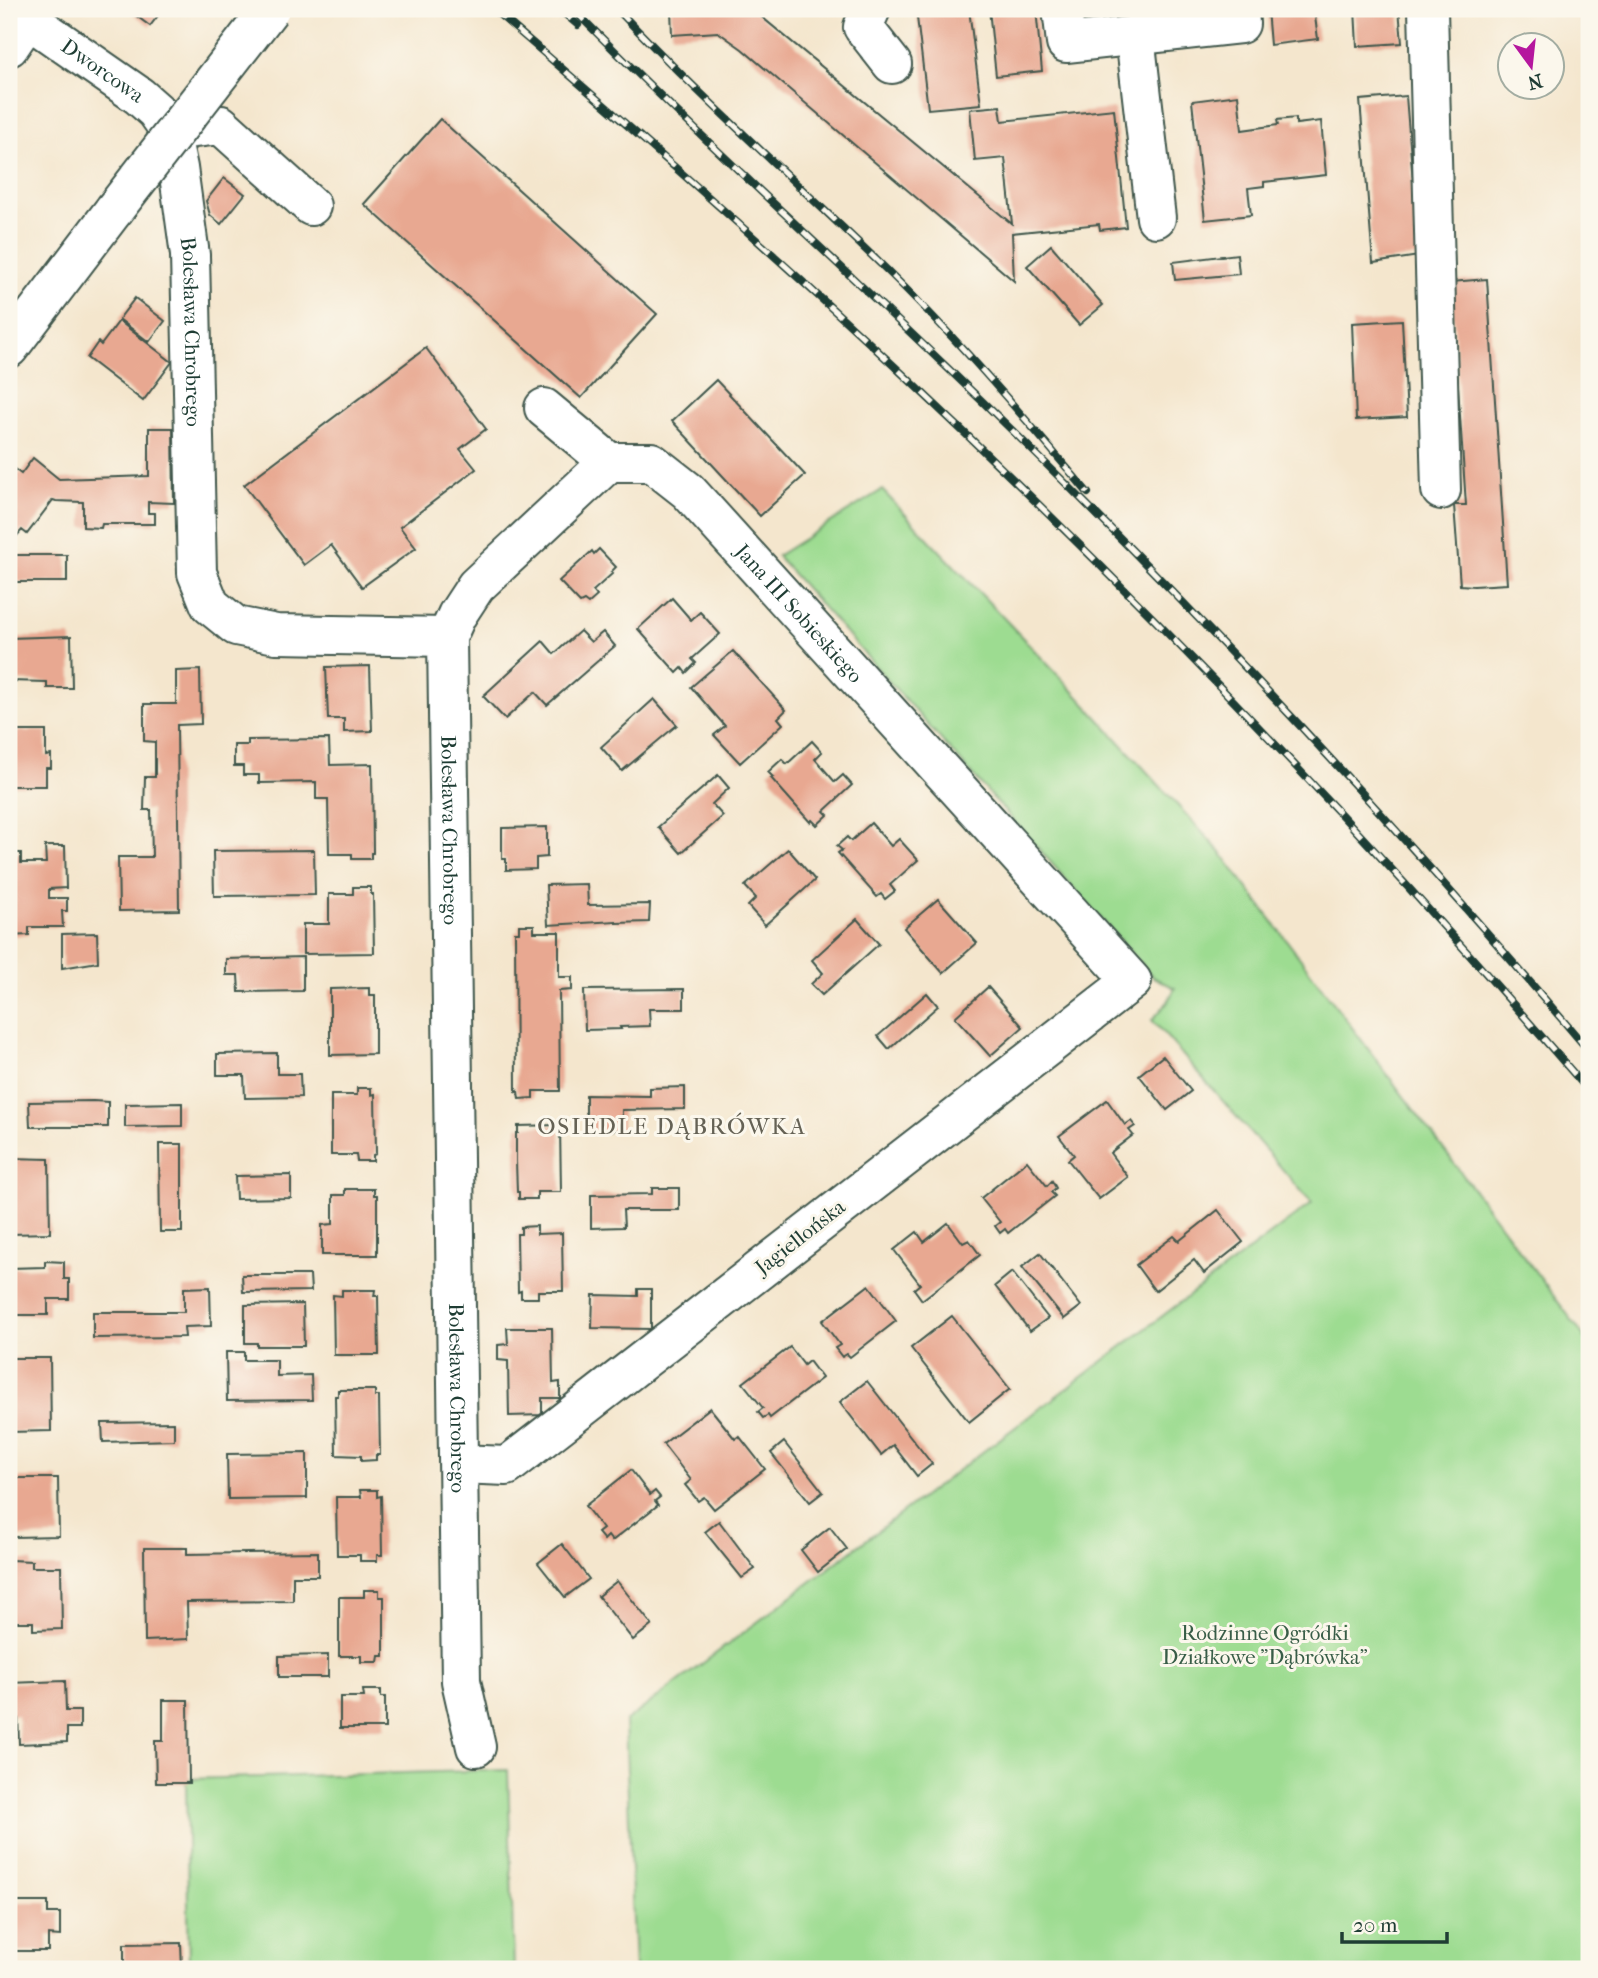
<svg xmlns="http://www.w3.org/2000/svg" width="1598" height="1978" font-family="'IM FELL French Canon',serif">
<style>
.green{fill:#9ddc91;stroke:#5e8c62;stroke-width:2}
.building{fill:#e8a891}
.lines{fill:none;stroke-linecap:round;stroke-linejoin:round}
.minor-casing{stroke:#3f564b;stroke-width:42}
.minor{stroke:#fff;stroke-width:38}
.rail-casing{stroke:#1f3d34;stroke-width:8}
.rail{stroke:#fbf7ec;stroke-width:5;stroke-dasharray:16;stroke-linecap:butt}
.minor-bridge-casing{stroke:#3f564b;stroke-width:42;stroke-linecap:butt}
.minor-bridge{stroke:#fff;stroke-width:38}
.labels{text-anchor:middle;stroke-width:6;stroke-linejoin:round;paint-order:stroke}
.street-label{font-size:21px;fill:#1f3d34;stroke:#fbf7ec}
.park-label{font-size:21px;fill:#385d47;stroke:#fbf7ec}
.neighbourhood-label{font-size:23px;letter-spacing:2px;fill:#656255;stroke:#fbf7ec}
</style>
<rect width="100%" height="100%" fill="#fbf7ec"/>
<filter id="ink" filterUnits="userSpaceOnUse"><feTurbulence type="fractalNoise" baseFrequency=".0143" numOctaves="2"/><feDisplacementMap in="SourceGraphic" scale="14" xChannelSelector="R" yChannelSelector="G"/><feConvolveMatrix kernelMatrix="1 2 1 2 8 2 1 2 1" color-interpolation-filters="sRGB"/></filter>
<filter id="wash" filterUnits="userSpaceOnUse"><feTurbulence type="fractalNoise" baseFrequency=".00686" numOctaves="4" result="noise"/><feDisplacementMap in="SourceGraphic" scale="28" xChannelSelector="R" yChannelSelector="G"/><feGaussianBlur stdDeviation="1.57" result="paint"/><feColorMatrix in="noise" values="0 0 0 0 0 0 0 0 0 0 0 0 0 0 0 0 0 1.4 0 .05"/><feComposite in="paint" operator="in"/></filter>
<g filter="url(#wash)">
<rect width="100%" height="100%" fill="#f4e6cd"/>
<g class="green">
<polygon points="882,490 1076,694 1221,853 1589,1343 1589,1969 635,1969 625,1722 1312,1203 1152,1020 1168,1002 1175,988 1153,977 777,556"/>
<polygon points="508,1770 514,1969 189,1969 186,1779"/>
</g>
<g id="blocks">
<g class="building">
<polygon points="127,9 163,9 150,26"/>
<polygon points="671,9 752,9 1012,224 1005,158 975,161 970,109 1000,106 1002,121 1114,109 1126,227 1100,230 1099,224 1012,233 1014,281 742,49 718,32 672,35"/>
<polygon points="916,9 969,9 981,104 928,109"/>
<polygon points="989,9 1036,9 1042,71 996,76"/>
<polygon points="1267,9 1314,9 1318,39 1270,45"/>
<polygon points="1355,9 1399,9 1402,43 1357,46"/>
<polygon points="1238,95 1242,130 1278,125 1277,120 1296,118 1296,124 1321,121 1326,175 1264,182 1264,186 1248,188 1251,215 1205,220 1192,101"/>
<polygon points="1406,96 1419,256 1373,263 1360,100"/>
<polygon points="440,119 657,314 581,398 364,204"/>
<polygon points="224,178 245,194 221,224 210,215 206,201"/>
<polygon points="1051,245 1103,305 1079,325 1027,266"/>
<polygon points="1237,254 1239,274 1175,280 1173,262"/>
<polygon points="1487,279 1507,584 1474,586 1460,585 1454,505 1466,505 1451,282"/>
<polygon points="135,298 165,321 149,342 119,319"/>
<polygon points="1402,320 1407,417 1356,420 1352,323"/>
<polygon points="119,321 172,362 143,401 87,358 98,342 101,345"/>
<polygon points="426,348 486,429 460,449 476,469 400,527 416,548 362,587 331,545 304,565 244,485"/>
<polygon points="716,380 805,475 760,516 672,421"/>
<polygon points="149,428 173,428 174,503 148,502 148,513 155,513 155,524 102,524 101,528 83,527 83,502 56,501 53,500 27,534 22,530 13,540 9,537 9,465 21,474 33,458 59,479 149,476"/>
<polygon points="599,549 616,567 611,572 613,573 593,591 597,596 588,604 584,601 580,603 559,581 592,551 594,554"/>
<rect x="9" y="555" width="58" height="27"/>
<polygon points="672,598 691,620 700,612 720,634 692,659 696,663 686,673 682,668 677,673 638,629"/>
<polygon points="580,631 591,642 603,632 615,646 547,705 535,692 505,719 483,696 543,641 554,654"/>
<polygon points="71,636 72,688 47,688 47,682 9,681 9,638"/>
<polygon points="733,651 786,710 778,718 783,724 740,763 714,735 725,726 691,687"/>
<polygon points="370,666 372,731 344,732 344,719 328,719 326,667"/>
<polygon points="200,670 201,724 177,725 179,910 119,911 118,857 152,857 151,810 144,810 145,777 155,777 155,742 144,741 144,704 176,704 176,671"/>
<polygon points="654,699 677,725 622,771 601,747"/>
<polygon points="9,731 46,731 46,756 51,755 51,768 46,768 46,786 9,786"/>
<polygon points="329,739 330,765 372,764 373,853 371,853 371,859 352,859 352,854 329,854 328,799 316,799 316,782 259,783 259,775 243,775 243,766 234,766 234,745 248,745 248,740"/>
<polygon points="812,741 822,752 815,759 835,782 843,775 852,785 824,811 828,815 817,825 812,820 810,822 771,778 773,777 768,772 782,759 787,764"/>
<polygon points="718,775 729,788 712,804 723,816 681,853 658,827"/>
<polygon points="871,823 891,846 899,839 918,860 890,885 895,891 885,899 881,894 877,897 838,853 842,850 837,846 847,837 851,841"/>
<polygon points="547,827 547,857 536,858 536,869 506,870 506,859 502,859 502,828"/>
<polygon points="45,846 65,846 66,888 49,889 49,898 67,898 67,911 62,911 63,927 29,927 29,935 9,936 9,853 21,853 21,863 46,863"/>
<polygon points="788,849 815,880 765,925 748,906 756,898 745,886"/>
<polygon points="314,850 315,895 214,896 213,851"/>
<polygon points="587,884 588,905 650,904 649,922 616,923 616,921 548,925 546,885"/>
<polygon points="353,887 371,887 371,894 373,894 374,953 303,954 303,924 329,924 329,894 353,894"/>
<polygon points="938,899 977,943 943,973 904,928"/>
<polygon points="857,919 879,944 822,995 811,984 823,973 812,960"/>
<polygon points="519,925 534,925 534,932 559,932 559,977 572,977 572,990 559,991 560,1091 533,1091 533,1098 519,1099 518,1091 516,1092 515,932 519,932"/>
<polygon points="97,933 98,962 62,968 62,934"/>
<polygon points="303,957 303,991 239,992 238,975 226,975 226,959"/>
<polygon points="988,987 1023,1027 990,1056 955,1017"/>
<polygon points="369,988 369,995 375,995 375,1054 330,1055 330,989"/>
<polygon points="684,989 684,1009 649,1009 650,1026 620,1027 621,1029 585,1030 584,990"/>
<polygon points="927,993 938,1006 889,1049 878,1036"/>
<polygon points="277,1053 277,1074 300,1074 301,1097 245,1098 244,1075 217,1075 217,1054"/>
<polygon points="1163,1056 1191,1091 1167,1110 1139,1075"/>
<polygon points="685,1087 685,1109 622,1110 622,1130 586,1131 586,1095 650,1096 650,1088"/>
<polygon points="357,1088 371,1088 371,1095 375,1094 376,1154 373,1155 373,1161 357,1161 356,1155 331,1155 331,1095 357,1095"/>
<polygon points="1107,1100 1125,1125 1131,1121 1135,1126 1129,1130 1133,1135 1110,1153 1128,1177 1099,1199 1068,1160 1074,1155 1059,1136"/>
<polygon points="93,1101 108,1102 108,1127 30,1127 29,1102"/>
<polygon points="182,1103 182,1126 125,1127 125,1104"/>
<polygon points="560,1125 561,1192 537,1192 537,1199 519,1199 519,1192 517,1192 516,1161 516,1133 518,1133 518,1126"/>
<polygon points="159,1144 182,1144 182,1232 160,1232"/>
<polygon points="9,1158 49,1159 50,1233 9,1234"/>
<polygon points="1027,1161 1047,1186 1052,1181 1056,1188 1051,1192 1055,1196 1008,1233 1005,1229 1000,1233 995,1226 1000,1222 981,1198"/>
<polygon points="291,1175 291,1198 236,1199 235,1176"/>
<polygon points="652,1188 679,1188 679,1210 623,1210 624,1227 591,1228 591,1195 652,1194"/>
<polygon points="345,1189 374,1189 374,1195 377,1195 377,1255 322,1255 322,1225 333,1224 333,1195 345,1195"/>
<polygon points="1218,1210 1243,1242 1204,1273 1194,1260 1155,1291 1136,1265 1174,1236 1179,1241"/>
<polygon points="948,1223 963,1243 969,1240 980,1255 922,1300 914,1289 920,1284 894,1250 917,1232 924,1242"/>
<polygon points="537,1226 537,1234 562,1233 563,1291 538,1291 538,1298 521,1298 521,1291 518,1292 517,1234 521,1234 521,1227"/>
<polygon points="1040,1253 1081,1306 1064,1319 1022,1267"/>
<polygon points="45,1261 64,1262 64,1279 69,1279 69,1299 48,1299 48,1315 9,1315 9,1268 45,1267"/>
<polygon points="1012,1272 1048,1318 1030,1331 995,1286"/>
<polygon points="242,1275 310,1275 311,1291 243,1292"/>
<polygon points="869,1285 896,1321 850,1357 847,1354 842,1357 835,1348 840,1345 822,1321"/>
<polygon points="210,1287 211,1326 184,1327 185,1337 93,1338 93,1312 184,1312 184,1288"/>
<polygon points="638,1289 651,1289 651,1329 592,1328 593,1295 638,1296"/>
<polygon points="342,1290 375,1290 374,1296 378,1296 379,1355 334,1355 333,1295 342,1296"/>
<polygon points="303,1304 304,1346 257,1346 257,1343 245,1343 245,1305"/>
<polygon points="952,1316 1010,1389 969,1422 911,1348"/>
<polygon points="507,1328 552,1328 553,1383 560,1382 560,1398 542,1398 542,1415 509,1416 508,1361 498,1360 498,1345 508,1344"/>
<polygon points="790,1347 804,1365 809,1361 822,1378 770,1418 768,1415 763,1418 758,1412 763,1408 743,1383"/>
<polygon points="226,1352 244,1352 244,1360 277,1360 277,1376 311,1375 312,1400 227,1401"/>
<polygon points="9,1358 50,1358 51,1431 9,1432"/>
<polygon points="867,1381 932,1464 917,1476 893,1445 881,1455 840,1402"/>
<polygon points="338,1390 375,1390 375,1396 379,1396 380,1455 376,1455 376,1460 361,1461 361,1456 336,1455 335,1396 338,1396"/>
<polygon points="710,1408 735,1439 739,1436 765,1469 714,1509 704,1497 698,1501 685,1485 691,1480 663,1444"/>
<polygon points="174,1422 174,1440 103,1442 102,1423"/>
<polygon points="784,1442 823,1492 810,1502 771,1453"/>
<polygon points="307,1453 307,1498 228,1499 227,1454"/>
<polygon points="631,1470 650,1495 655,1491 660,1497 655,1501 658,1505 612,1541 608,1536 604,1540 598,1533 603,1529 585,1506"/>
<polygon points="9,1478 58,1478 59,1536 14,1537 14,1527 9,1527"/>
<polygon points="360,1490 377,1490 377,1497 381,1496 382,1555 377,1555 377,1561 360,1561 360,1555 337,1555 336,1497 361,1497"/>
<polygon points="719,1521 755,1569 742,1578 705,1532"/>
<polygon points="830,1527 847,1549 818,1572 801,1550"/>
<polygon points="562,1544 589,1579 565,1597 538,1563"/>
<polygon points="144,1548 187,1548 187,1554 318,1552 318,1576 293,1576 293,1601 187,1602 188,1639 145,1641"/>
<polygon points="9,1560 32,1561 32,1567 61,1567 62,1629 33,1630 33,1622 9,1622"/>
<polygon points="617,1581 652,1625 633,1640 598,1596"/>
<polygon points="364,1590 379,1590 379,1597 384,1597 384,1656 379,1656 378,1662 361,1662 361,1656 339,1656 339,1597 364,1597"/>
<polygon points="328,1655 328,1677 279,1677 279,1656"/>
<polygon points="65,1681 66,1711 80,1711 80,1728 67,1728 67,1742 19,1744 18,1715 9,1715 9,1683"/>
<polygon points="363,1690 381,1690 381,1697 385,1697 385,1728 340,1728 340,1697 364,1697"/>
<polygon points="163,1700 188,1700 189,1783 156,1783 155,1741 163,1741"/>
<polygon points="13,1902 48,1902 48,1913 60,1913 60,1936 48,1935 48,1951 9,1951 9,1926 13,1926"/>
<polygon points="181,1943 182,1969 124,1969 124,1944"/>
</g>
</g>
</g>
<g filter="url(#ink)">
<use href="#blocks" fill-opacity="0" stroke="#3f564b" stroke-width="2"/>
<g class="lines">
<defs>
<g id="minor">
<path id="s1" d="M14,9l125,87 17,15 14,20 8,37 12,87 7,318 13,32 26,21 40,8 171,3 14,1044 15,66"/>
<polyline points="871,9 863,27 892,64"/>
<polyline points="1062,9 1066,43 1240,24 1239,9"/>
<polyline points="1428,9 1441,490"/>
<polyline points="1135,36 1156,218"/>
<polyline points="9,47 28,19"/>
<polyline points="170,131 221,125 311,206"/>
<polyline points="9,348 114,210"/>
<polyline points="544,408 609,462"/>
<path id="s2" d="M447,637l10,-22 19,-29 133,-124h42l37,29 444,490 -625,485 -48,-2"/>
</g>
</defs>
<use href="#minor" class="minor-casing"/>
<use href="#minor" class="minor"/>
<defs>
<g id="rail">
<path d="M493,9c141,121 281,244 416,371 239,225 466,463 680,711"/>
<polyline points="559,9 578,25"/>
<path d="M573,9c147,149 304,288 454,436 196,193 384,396 562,606"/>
<path d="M617,9c87,92 184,177 275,266 69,68 133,143 196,218"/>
</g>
</defs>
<use href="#rail" class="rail-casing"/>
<use href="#rail" class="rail"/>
<defs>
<polyline id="minor-bridge" points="114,210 270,9"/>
</defs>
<use href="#minor-bridge" class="minor-bridge-casing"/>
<use href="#minor-bridge" class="minor-bridge"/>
</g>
</g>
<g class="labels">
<g class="street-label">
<text dy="7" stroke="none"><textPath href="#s1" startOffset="108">Dworcowa</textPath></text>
<text dy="7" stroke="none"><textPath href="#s1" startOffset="402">Bolesława Chrobrego</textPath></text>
<text dy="7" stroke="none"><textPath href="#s2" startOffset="495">Jana III Sobieskiego</textPath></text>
<text dy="7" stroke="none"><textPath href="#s1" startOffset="1116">Bolesława Chrobrego</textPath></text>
<text transform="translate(800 1237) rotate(-38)" y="7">Jagiellońska</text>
<text dy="7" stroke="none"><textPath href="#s1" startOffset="1684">Bolesława Chrobrego</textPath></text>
</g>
<g class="park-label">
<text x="1265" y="1640">Rodzinne Ogródki<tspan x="1265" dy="24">Działkowe "Dąbrówka"</tspan></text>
</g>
<g class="neighbourhood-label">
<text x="672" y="1134">OSIEDLE DĄBRÓWKA</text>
</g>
</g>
<rect width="1598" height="1978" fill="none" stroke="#fbf7ec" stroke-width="35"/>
<g transform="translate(1531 66) rotate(165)"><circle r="33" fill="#fbf7ec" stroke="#a3ada2" stroke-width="2"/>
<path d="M0-5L12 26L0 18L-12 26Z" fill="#b5179e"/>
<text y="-10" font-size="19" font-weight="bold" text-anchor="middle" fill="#1f3d34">N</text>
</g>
<path d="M1342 1932v10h105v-10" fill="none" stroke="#1f3d34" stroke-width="3.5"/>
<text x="1353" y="1932" font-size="21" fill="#1f3d34" stroke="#fbf7ec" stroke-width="5" paint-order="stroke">20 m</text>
</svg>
